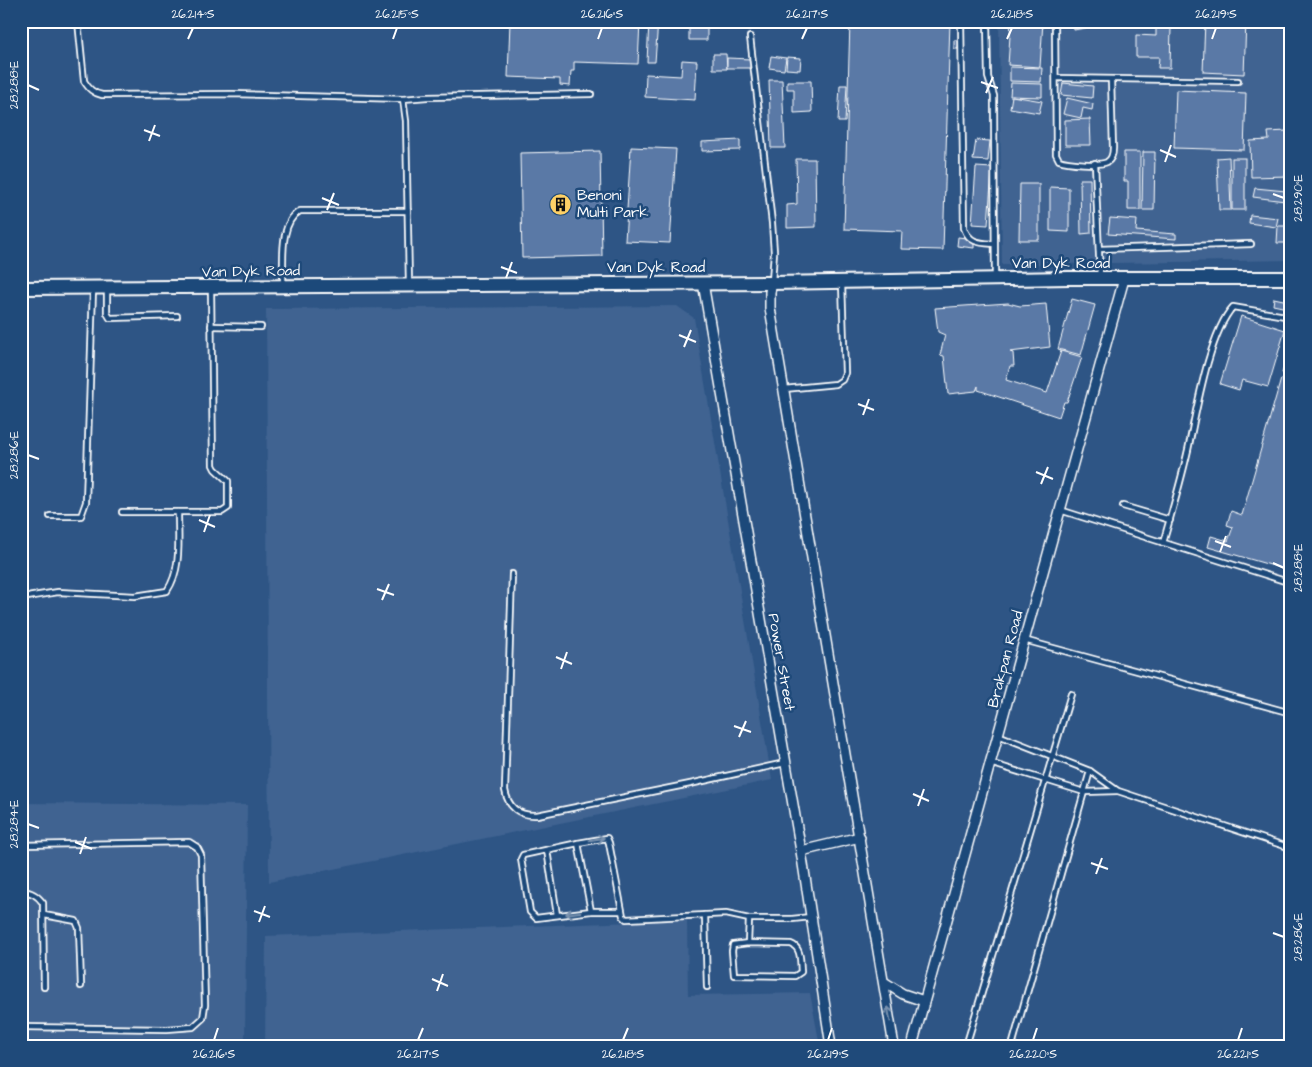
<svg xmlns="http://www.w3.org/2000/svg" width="1312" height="1067" font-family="'Architects Daughter',sans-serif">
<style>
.built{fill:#3f6391}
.building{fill:#5a79a6;stroke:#fff}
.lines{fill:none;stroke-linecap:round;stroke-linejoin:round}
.lane-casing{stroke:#fff;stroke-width:8}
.street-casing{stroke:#fff;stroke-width:12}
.secondary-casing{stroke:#fff;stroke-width:16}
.lane{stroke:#1f4a7a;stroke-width:4.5}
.street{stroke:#1f4a7a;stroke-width:9}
.secondary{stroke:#1f4a7a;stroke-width:12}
.oneway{stroke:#7992af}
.ticks{fill:none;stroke:#fff;stroke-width:2}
.labels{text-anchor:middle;stroke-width:5;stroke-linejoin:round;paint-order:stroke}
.poi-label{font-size:15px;fill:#fff;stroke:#1f4a7a;text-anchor:start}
.street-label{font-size:15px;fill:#fff;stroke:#1f4a7a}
.neatline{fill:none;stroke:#fff;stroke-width:2}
.ticks-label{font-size:12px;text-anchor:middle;fill:#fff}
</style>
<rect width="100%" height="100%" fill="#2e5585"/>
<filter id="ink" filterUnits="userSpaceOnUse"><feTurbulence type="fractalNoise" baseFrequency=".02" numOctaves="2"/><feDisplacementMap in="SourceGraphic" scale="10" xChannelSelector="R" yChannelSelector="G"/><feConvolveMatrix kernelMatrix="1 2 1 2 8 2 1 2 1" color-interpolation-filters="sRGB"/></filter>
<g filter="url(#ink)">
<g class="built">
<polygon points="999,21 1291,21 1291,260 1002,265"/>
<polygon points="677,306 694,318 772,780 269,882 266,309"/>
<polygon points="21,803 247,805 245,1046 21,1046"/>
<polygon points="687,920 688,995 810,993 820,1046 265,1046 266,936"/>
</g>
<g class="building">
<polygon points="510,21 640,21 638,64 574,62 574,71 571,71 570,86 560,85 560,79 508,77"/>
<polygon points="649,21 658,21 655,62 647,62"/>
<polygon points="675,21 686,21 687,28 675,28"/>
<polygon points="689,21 729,21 730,26 707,27 707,40 689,40"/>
<polygon points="850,21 950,21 943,250 901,249 902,231 844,229"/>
<polygon points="1011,21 1043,21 1040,67 1008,65"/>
<polygon points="1073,21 1094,21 1095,26 1074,30"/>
<polygon points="1205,21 1246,21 1244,74 1203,72"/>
<polygon points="1156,26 1171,27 1170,68 1158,68 1159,57 1136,57 1136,35 1156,36"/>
<polygon points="954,40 959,40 958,49 954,49"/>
<polygon points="713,54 726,54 727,69 713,69"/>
<polygon points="771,56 786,58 784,70 769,68"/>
<polygon points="787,57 801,58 800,70 786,69"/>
<polygon points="727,58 751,59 750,68 727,68"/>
<polygon points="682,60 697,61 695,100 645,97 646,74 681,76"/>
<polygon points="1010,67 1042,68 1041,82 1010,81"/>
<polygon points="769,80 782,80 785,148 771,148"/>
<polygon points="787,81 811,81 812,112 794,113 794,89 787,89"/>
<polygon points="1011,83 1042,84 1042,97 1010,96"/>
<polygon points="1063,83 1093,86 1092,98 1061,95"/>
<polygon points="840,85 847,85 845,122 838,122"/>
<polygon points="1176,90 1246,93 1244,150 1174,148"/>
<polygon points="1012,96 1042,101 1039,113 1010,108"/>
<polygon points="1067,98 1093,104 1092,110 1083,108 1081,118 1063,114"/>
<polygon points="1090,119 1091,145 1065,145 1065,120"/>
<polygon points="1287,131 1288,176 1251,177 1250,141 1269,140 1268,132"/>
<polygon points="740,140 740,150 702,151 702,142"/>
<polygon points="976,140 990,141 988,161 973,160"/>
<polygon points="631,147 676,149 670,243 625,241"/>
<polygon points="600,151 602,256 522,258 520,153"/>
<polygon points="1124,152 1140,152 1140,210 1128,210 1128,181 1124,181"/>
<polygon points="1143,152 1155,152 1154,210 1142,210"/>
<polygon points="1229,157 1231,210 1219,210 1217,158"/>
<rect x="1232" y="158" width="13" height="52"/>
<polygon points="796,159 815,159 816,227 787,228 787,205 797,204"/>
<polygon points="976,167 992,168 988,225 972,224"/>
<polygon points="1080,179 1090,179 1091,233 1081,234"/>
<polygon points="1020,184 1039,184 1039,240 1019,240"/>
<polygon points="1050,187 1069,188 1069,232 1050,231"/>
<polygon points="1255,188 1286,191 1285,201 1253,197"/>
<polygon points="1250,215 1278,218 1276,227 1249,223"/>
<polygon points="1110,218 1137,220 1136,231 1176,234 1176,239 1108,234"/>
<polygon points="1278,226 1291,226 1291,243 1277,243"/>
<polygon points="958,237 974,239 974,248 957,246"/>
<polygon points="1274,298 1288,301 1287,308 1273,305"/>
<polygon points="1072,299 1095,305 1081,355 1058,349"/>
<polygon points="1008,303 1020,306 1046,304 1050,347 1010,352 1013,353 1014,366 1010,366 1006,380 1047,393 1061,351 1082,357 1067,402 1064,402 1059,417 978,390 978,386 976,391 948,394 944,356 940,355 945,335 938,332 935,308"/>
<polygon points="1241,316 1285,330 1268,387 1242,380 1239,390 1220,384"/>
<polygon points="1291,346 1291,376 1282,373"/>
<polygon points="1281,379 1291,381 1291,571 1208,547 1211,536 1228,541 1233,527 1227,525 1231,511 1242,515"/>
</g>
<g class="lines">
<defs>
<g id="lane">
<path d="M78,21l6,60c5,8 9,12 18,14l131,-1 170,5"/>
<path d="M961,21l3,207c5,15 16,15 30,16"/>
<polyline points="987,21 988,77 994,96 994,103 995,278"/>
<path d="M1055,21l1,133 3,6c8,3 40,6 48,2 5,-3 6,-9 6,-14l-2,-68"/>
<polyline points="750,37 772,223 774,252 772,282"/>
<polyline points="1056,78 1238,81"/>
<polyline points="1095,163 1100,277"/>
<polyline points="1099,249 1251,244"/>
<polyline points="409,284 406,121 403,99 427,97 591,94"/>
<path d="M283,285c1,-22 -5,-62 17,-74h108"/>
<polyline points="107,289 107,313 110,318 177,316"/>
<polyline points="211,326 261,327"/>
<polyline points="784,389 836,384 842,380 845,373 842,284"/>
<polyline points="1123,506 1170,520"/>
<polyline points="1060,510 1291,583"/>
<polyline points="122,512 222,512 228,508 228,481 215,469 213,465 211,289"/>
<polyline points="50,516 81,516 86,502 93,289"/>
<path d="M1163,543c9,-31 18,-62 25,-93 8,-37 21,-117 45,-143l58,10"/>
<path d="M512,574l-7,216c3,18 15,26 32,25l153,-31 95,-21"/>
<path d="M21,598l37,-6 77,4 32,-5c15,-22 11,-52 11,-79"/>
<polyline points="1024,640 1291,713"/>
<polyline points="998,735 1090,771 1118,791 1291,848"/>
<polyline points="990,763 1084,792 1117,791"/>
<polyline points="578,843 591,911"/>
<polyline points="21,845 189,842 197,847 201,855 205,1005 203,1018 193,1027 167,1029 21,1027"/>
<polyline points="547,850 557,915"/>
<path d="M21,891c11,1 16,4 22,12l1,84"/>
<polyline points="622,911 591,911 536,918 530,912 521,859 523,855 578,843 607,838 609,843 623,916 626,919 726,914 749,919 792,919 811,917"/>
<polyline points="44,915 76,921 79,928 81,986"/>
<polyline points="705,915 707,987"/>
<path d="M748,943l43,1c11,4 9,18 10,28l-6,4 -61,-1 -2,-24 1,-6z"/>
<polyline points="748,943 749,919"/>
<polyline points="966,1046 1071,694"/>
<polyline points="1012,1046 1090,771"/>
</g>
<g id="street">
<polyline points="703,283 801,851 831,1046"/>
<polyline points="772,283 770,292 770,308 894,1046"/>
<polyline points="801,851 860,837"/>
<polyline points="884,982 903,994 924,1001"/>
<polyline points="912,1046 1124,279"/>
</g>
<polyline id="secondary" points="21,288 772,283 1069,278 1291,278"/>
</defs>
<use href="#lane" class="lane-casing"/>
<use href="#street" class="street-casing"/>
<use href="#secondary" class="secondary-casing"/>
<use href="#lane" class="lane"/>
<use href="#street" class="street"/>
<use href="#secondary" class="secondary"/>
</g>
<defs><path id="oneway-shaft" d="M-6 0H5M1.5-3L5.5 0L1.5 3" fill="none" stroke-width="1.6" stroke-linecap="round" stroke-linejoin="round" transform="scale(1.25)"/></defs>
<g class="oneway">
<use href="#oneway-shaft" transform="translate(597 839) rotate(-9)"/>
<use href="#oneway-shaft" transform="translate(573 913) rotate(173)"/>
<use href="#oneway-shaft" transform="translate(889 1014) rotate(-100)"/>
</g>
</g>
<path class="ticks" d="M188,39l5,-11M393,39l4,-11M598,39l4,-11M802,39l5,-11M1007,39l5,-11M1212,39l4,-11M981,82l17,6M28,85l11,5M986,93l7,-16M144,130l16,6M149,141l6,-16M1160,150l16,7M1165,162l6,-17M1273,194l11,4M322,198l17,7M327,210l7,-17M501,267l16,6M506,278l6,-16M679,335l17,7M684,347l7,-17M858,404l16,6M863,415l6,-16M28,455l11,4M1036,472l17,7M1041,484l7,-17M199,520l16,7M204,532l6,-17M1215,541l16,6M1220,552l6,-16M1273,563l11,5M377,589l17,6M382,600l7,-16M556,657l16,7M561,669l6,-17M734,726l17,6M739,737l7,-16M913,794l16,7M918,806l6,-17M28,824l11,4M75,842l17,7M80,854l6,-17M1091,863l17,6M1096,874l6,-16M254,911l16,6M259,922l6,-16M1273,933l11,4M432,979l16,7M437,991l6,-17M214,1040l4,-12M418,1040l5,-12M623,1040l5,-12M828,1040l4,-12M1033,1040l4,-12M1238,1040l4,-12"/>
<defs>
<symbol id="building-disc" viewBox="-11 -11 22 22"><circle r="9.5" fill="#ffd166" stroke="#1f4a7a"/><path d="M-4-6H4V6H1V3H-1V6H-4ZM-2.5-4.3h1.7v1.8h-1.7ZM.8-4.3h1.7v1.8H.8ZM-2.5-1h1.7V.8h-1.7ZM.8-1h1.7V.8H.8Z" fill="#111"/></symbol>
</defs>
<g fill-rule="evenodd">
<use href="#building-disc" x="548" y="192" width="25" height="25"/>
</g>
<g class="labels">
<g class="poi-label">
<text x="577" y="200">Benoni<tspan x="577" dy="17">Multi Park</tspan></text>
</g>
<g class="street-label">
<text x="1061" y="268">Van Dyk Road</text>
<text x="656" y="272">Van Dyk Road</text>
<text transform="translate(251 271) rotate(-1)" y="5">Van Dyk Road</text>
<text transform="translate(1005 659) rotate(-75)" y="5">Brakpan Road</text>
<text transform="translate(782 662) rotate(80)" y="5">Power Street</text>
</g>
</g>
<rect width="1312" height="1067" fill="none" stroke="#1f4a7a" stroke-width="55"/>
<rect x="28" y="28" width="1256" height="1012" class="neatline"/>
<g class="ticks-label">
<text x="193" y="18">26.214°S</text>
<text x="397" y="18">26.215°S</text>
<text x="602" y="18">26.216°S</text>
<text x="807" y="18">26.217°S</text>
<text x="1012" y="18">26.218°S</text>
<text x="1216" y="18">26.219°S</text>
<text transform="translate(14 85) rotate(-90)" y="4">28.288°E</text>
<text transform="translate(1298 198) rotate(-90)" y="4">28.290°E</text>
<text transform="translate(14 455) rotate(-90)" y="4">28.286°E</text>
<text transform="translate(1298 568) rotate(-90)" y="4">28.288°E</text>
<text transform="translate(14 824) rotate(-90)" y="4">28.284°E</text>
<text transform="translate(1298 937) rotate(-90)" y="4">28.286°E</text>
<text x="214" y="1058">26.216°S</text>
<text x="418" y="1058">26.217°S</text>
<text x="623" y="1058">26.218°S</text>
<text x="828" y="1058">26.219°S</text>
<text x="1033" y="1058">26.220°S</text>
<text x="1238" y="1058">26.221°S</text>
</g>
</svg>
